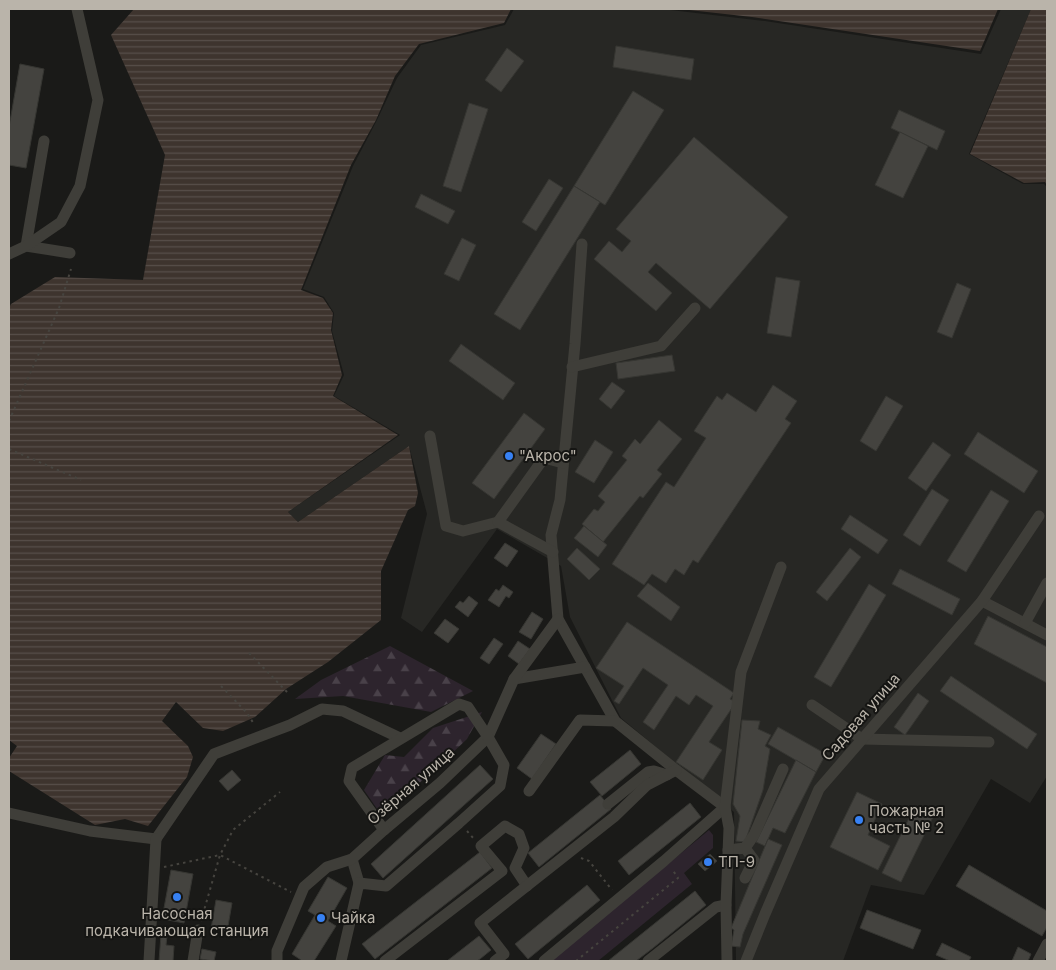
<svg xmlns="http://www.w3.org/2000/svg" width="1056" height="970" font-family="Inter,sans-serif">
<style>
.built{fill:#272724}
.green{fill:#2d242d}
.forest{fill:url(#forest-firs)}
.water{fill:url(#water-rules)}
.building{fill:#44433f;stroke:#363632}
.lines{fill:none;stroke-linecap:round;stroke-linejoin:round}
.path{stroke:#46443f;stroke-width:2;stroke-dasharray:2.5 4;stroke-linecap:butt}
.minor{stroke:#3f3e39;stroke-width:11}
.poi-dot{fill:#3781f3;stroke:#151513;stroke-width:2}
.labels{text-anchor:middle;stroke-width:4;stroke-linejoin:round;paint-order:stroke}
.poi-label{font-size:15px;fill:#bab4aa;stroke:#151513;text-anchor:start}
.street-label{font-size:15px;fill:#bab4aa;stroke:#151513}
</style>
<defs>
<pattern id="forest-firs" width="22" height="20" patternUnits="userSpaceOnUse" patternTransform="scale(1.25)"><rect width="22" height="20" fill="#2d242d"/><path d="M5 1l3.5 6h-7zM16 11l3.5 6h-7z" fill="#494149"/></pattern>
<pattern id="water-rules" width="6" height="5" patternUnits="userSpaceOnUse" patternTransform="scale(1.25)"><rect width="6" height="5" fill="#3e342e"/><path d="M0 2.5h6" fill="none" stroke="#584f4a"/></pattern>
</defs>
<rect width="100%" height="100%" fill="#1a1a18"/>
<polygon class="built" points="514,9 662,9 765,21 981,54 1001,9 1031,9 969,154 1023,184 1044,184 1047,187 1047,776 1030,803 991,779 924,895 871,885 843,961 736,961 734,812 621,718 570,617 561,566 497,529 422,632 401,618 427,514 409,446 298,522 288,512 400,435 334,396 344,375 332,331 334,313 324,297 303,289 353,166 377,120 397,78 421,45 505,25"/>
<polygon class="green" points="709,830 713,835 713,848 684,873 692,884 598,961 551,961"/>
<g class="forest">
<polygon points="390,646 473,691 431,712 343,696 295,699 321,680"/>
<polygon points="482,712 467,739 428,776 380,813 364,790 385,755 404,757 433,728"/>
</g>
<g class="water">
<polygon points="134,9 511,9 504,23 419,44 395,76 376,120 351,165 301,290 323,298 333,313 331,330 342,375 333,396 398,435 288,512 298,522 409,446 418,493 415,506 408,510 381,571 381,620 328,662 286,689 255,717 223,731 203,728 176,702 162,721 188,746 193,757 187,777 148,826 125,819 95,825 9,771 9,758 17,746 9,740 9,308 11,304 55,277 143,280 165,155 111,35"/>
<polygon points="680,9 679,9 998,9 980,51 752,17"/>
<polygon points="1031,9 1047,9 1047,185 1045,182 1024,183 970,154"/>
</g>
<g class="building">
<polygon points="616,46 694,59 691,80 613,67"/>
<polygon points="507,48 524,61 501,92 485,80"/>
<polygon points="20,64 44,69 26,168 9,165 9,127"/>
<polygon points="633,91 664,110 605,205 574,186"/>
<polygon points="469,103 488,109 461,192 443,186"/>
<polygon points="899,110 945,131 937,150 891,128"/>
<polygon points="900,132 928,146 903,198 875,185"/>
<polygon points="694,137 788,217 710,309 656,263 648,272 672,293 656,311 594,259 609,241 622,252 631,241 616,229"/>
<polygon points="549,179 563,188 536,231 522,222"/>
<polygon points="574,186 600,202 520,330 494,314"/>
<polygon points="421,194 455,211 448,224 415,207"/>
<polygon points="462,238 476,245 459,281 444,274"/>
<polygon points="776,277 800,281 791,337 767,333"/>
<polygon points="957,283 971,289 952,338 937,332"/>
<polygon points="461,344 515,383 503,400 449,361"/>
<polygon points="672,355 675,371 618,379 616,363"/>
<polygon points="612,382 625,391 611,409 599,399"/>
<polygon points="773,385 797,401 785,419 791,423 698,563 693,560 684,575 675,569 666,583 652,574 644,585 612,564 666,482 674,487 706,438 694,431 717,396 722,400 727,393 756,412"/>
<polygon points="886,396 903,406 876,451 860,441"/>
<polygon points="524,413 545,429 494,499 472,483"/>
<polygon points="659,420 682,439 657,470 662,474 643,498 640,496 603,542 582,524 594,509 598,511 605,502 598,496 627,460 622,456 635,439 640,444"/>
<polygon points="978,432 1038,471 1024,493 964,454"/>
<polygon points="595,440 613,452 594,483 575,472"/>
<polygon points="933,442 951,455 926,491 908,478"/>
<polygon points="932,489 949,500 920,546 903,535"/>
<polygon points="991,490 1009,501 966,572 947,561"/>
<polygon points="850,515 888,540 878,554 841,529"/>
<polygon points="584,526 607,545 598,557 574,538"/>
<polygon points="505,543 518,551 507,567 494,558"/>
<polygon points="577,548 600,569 589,580 567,559"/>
<polygon points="850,548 861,557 827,601 816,592"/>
<polygon points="900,569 960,599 952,615 892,584"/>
<polygon points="648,583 680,607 671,621 637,596"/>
<polygon points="869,584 886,595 831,687 814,677"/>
<polygon points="503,585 513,592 509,598 506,596 499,607 488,600 496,589 499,591"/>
<polygon points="469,596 478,603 468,617 455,607 460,601 463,603"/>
<polygon points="532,612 543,619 531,639 519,632"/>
<polygon points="988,616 1047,647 1047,683 974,644"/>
<polygon points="445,619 459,629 448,643 434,633"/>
<polygon points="627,622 734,693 730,699 736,702 709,742 722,750 703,780 676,762 713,706 696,695 689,705 676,696 654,730 643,722 668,685 643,668 619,704 614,701 624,686 596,668"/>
<polygon points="494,638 503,644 489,664 480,658"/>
<polygon points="518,641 530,649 519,664 508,656"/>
<polygon points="951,676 1037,734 1027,749 940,691"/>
<polygon points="918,693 929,701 905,735 894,727"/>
<polygon points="742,720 760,721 758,729 771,735 765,746 770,749 763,790 745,842 736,841 740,816 733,804"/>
<polygon points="778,727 826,754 816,772 768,744"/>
<polygon points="541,734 556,744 532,779 517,768"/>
<polygon points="630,750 641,764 602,796 590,782"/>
<polygon points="796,760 816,772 785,833 773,828 765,846 756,842"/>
<polygon points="480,765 493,779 383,878 371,864"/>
<polygon points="232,770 241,780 228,791 219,781"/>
<polygon points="857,792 882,804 868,835 890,846 878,870 830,847"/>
<polygon points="600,795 611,809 539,867 528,853"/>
<polygon points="690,803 701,817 629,875 618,861"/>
<polygon points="915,806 934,815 901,882 882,873"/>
<polygon points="768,839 782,845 743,934 740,947 731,946 734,930 731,928"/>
<polygon points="480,852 492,868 375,959 362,944"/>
<polygon points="710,854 717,861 705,871 698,864"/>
<polygon points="969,865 1047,911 1047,927 1042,936 956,886"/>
<polygon points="171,870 193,874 184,923 162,919"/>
<polygon points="328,877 347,888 328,921 336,926 314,961 300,961 301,960 292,954 315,915 308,911"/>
<polygon points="587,885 600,900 528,959 515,944"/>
<polygon points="695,891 706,905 653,948 636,961 608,961"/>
<polygon points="216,900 232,903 227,932 211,929"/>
<polygon points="867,910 921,930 913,949 860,928"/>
<polygon points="161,935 167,936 166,945 174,946 173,961 159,961"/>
<polygon points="479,936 491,950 480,959 477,961 447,961"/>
<polygon points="942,943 971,957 969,961 950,961 936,955"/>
<polygon points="1018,947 1031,954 1028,961 1012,961"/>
<polygon points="202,949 216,952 214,961 200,959"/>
</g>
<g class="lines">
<g class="path">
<polyline points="9,421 59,308 71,269"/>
<polyline points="9,449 81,480"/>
<polyline points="249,653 289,694"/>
<polyline points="221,686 247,713 254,724"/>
<polyline points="467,831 474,839"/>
<polyline points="581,858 589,861 612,890"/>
<polyline points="164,867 220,855 291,892"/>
<polyline points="201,921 220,855 233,830 280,792"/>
<polyline points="576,961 678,878 672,869"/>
</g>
<g class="minor">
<polyline points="44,141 26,246 70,253"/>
<polyline points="582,244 575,344 560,500 551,535 558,619 615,721 676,770 725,807"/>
<polyline points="9,254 26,246 61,222 80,186 98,100 77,9"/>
<polyline points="572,367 661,346 695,308"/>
<polyline points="430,436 446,526 463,531 498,522"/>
<polyline points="553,552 498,522 544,458 563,463"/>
<polyline points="982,601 1047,635"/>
<polyline points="1025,623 1047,583"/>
<polyline points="514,679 585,667"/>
<polyline points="812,705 862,739 989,742"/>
<polyline points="529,791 580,720 615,721"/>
<polyline points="608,804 648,772 654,771 667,775"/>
<polyline points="9,813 90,831 156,839"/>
<polyline points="156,839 214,754 290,725 322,709 343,711 400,738"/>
<polyline points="745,848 754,860 745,878"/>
<polyline points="728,850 745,848 754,835 783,769"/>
<polyline points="352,859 359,883"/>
<polyline points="149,961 156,839"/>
<polyline points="193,961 198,930"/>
<polyline points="277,961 277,951 304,887 327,867 352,859 384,830 440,783 488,737 514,679 558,619"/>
<polyline points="341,961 359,883 386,886 459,823 500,786 504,765 488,737 468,707 459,704 352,768 349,781 384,830"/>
<polyline points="385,961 502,871 481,846 505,826 519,834 524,848 515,868 527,886"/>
<polyline points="495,961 504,954 480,923 614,817 647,785 676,770"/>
<polyline points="544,961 664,861 725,807"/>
<polyline points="648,961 716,907 726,905"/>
<polyline points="727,961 726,905 729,828 725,807 741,672 781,567"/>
<polyline points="746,961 765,914 819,789 982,601 1039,516"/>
<polyline points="1038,961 1047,944"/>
</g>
</g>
<g class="poi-dot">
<circle cx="509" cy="456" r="5"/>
<circle cx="859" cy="820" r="5"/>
<circle cx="708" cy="862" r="5"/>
<circle cx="177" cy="897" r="5"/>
<circle cx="321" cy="918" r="5"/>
</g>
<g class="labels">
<g class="poi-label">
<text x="519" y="461">"Акрос"</text>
<text x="869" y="816">Пожарная<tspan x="869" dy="17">часть № 2</tspan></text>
<text x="718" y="867">ТП-9</text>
<text x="177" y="919" text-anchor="middle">Насосная<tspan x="177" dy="17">подкачивающая станция</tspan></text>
<text x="331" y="923">Чайка</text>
</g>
<g class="street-label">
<text transform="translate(861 717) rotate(-49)" y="5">Садовая улица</text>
<text transform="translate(411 786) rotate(-41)" y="5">Озёрная улица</text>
</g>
</g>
<rect width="1056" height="970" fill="none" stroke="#bab4aa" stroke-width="20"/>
</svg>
